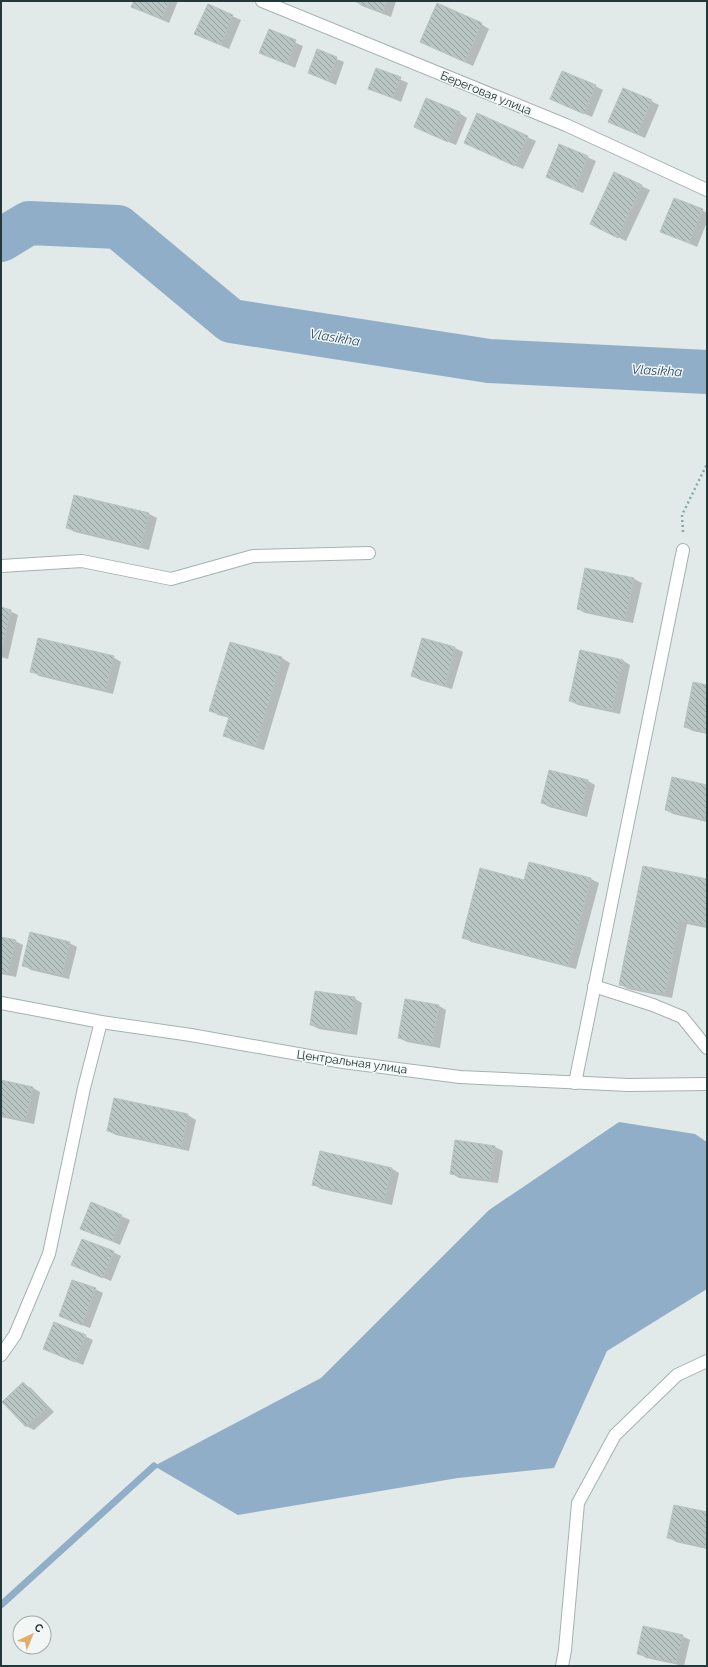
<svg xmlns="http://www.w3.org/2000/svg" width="708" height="1667" font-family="Raleway,sans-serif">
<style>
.water{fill:#91aec9}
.shadow{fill:#0003}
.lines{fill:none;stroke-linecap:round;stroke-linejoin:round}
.stream{stroke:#91aec9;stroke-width:7}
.river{stroke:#91aec9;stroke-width:44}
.building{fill:url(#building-back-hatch);stroke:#b5c3c2}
.minor-casing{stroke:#a5b1b1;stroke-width:14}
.path{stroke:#87a9aa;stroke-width:2.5;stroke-dasharray:2 3;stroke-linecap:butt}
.minor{stroke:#fff;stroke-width:12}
.labels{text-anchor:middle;stroke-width:3;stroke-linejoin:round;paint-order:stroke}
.street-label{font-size:12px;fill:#243839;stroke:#f2f7f6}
.water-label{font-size:13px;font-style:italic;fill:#264a6d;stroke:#f2f7f6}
</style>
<defs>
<pattern id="building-back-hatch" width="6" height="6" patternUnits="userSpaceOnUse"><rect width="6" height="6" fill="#b8c5c3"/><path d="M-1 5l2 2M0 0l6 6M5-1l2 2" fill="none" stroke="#95a19f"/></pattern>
</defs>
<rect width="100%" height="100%" fill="#e2eae9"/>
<polygon class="water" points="619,1122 695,1134 707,1142 707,1289 607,1351 554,1468 458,1478 238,1515 154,1466 321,1378 489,1210"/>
<g class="shadow">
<polygon points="135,1 178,1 169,23 132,7"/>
<polygon points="355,1 396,1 391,17 362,6"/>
<polygon points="208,5 241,20 229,49 203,38"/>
<polygon points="481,24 489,29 473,66 421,42"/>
<polygon points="269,31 303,46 295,68 260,52"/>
<polygon points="317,51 344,62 336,85 309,73"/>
<polygon points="377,69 408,83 401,102 369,88"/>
<polygon points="595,86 603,90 592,117 551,99"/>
<polygon points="651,101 659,105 645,138 617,126"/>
<polygon points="459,113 467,118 456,145 415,127"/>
<polygon points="477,115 536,141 523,169 473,147"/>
<polygon points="560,145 596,161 583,193 547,177"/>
<polygon points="614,173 650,190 626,241 591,224"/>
<polygon points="702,210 707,213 707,222 697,247 661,231"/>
<polygon points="75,496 149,514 157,518 149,550 75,532 67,528"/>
<polygon points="634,579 642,583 633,623 585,613 578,609"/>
<polygon points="1,608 10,611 18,615 8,659 1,657"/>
<polygon points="423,639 455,648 463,652 452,689 420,680 413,676"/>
<polygon points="230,643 282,658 290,663 264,750 232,740 225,736 230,718 218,715 211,710"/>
<polygon points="113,657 121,662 113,694 39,676 32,671"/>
<polygon points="622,660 630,665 620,714 578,705 570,701"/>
<polygon points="707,686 707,734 693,731 685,727"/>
<polygon points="588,781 595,785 587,817 549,807 542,803"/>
<polygon points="707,786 707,822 673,814 666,810"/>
<polygon points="530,863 591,879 599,883 576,969 471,942 464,937 525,881"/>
<polygon points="707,880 707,928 687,924 672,998 628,989 620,984"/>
<polygon points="1,938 15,941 23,945 16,977 1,974"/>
<polygon points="69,943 77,947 69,979 31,970 23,965"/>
<polygon points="354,998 362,1003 357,1035 319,1029 311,1025"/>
<polygon points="439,1006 446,1010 440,1048 407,1042 399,1038"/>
<polygon points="1,1081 33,1088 40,1092 34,1124 1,1117"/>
<polygon points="114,1099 188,1115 196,1120 189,1151 116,1135 108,1131"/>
<polygon points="495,1147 503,1151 498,1183 459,1178 451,1173"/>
<polygon points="391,1168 399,1173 392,1205 321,1189 313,1184"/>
<polygon points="92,1203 130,1220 120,1245 81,1228"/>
<polygon points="113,1252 121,1256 111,1281 73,1265"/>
<polygon points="95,1289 103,1293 90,1328 68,1320 60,1316"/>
<polygon points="85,1336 93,1340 83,1365 45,1349"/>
<polygon points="23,1384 31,1388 54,1412 34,1430 26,1426"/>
<polygon points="675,1506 707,1513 707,1549 676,1542 668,1537"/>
<polygon points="682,1636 690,1640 684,1666 646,1658 638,1653"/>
</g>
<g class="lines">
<polyline class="stream" points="1,1605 154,1466"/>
<polyline class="river" points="1,240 29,223 118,227 231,321 489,361 707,372"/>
</g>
<g class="building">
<polygon points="134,1 169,1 162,19 131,7"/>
<polygon points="354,1 387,1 383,13"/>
<polygon points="437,3 482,23 465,62 420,42"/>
<polygon points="208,4 233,15 221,45 194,34"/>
<polygon points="269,29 296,40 287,64 259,53"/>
<polygon points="317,49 337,57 328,81 308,73"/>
<polygon points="376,68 401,77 393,98 368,89"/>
<polygon points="562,71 596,85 584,114 550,99"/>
<polygon points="623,88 652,100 637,134 608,122"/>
<polygon points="426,98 460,112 448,142 414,127"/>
<polygon points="477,113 528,136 515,166 464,143"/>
<polygon points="559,144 588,156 575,189 546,177"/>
<polygon points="614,172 642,185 618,238 590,224"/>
<polygon points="674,198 703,209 689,243 660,232"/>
<polygon points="74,495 149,513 141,546 66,528"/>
<polygon points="585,568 634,578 625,620 577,609"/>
<polygon points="1,607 11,610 1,651"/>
<polygon points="38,638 114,656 106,690 30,672"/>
<polygon points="422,638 455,647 445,686 411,676"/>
<polygon points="230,642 282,657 256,746 223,736 229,717 209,711"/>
<polygon points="580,650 623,660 612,710 569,701"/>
<polygon points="693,682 707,685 707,732 684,727"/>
<polygon points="549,770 588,780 580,813 541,803"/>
<polygon points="672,777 707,785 707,806 704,819 665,810"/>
<polygon points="529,862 591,878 568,966 462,938 480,868 524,880"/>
<polygon points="643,866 707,879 707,926 679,920 665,994 619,985"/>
<polygon points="30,932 70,942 62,975 22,966"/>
<polygon points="1,937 16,940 8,973 1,972"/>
<polygon points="315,991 355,997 350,1031 310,1025"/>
<polygon points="405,999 439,1005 432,1044 398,1038"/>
<polygon points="1,1080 33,1087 26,1120 1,1115"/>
<polygon points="114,1098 188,1114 181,1148 107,1131"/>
<polygon points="455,1140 495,1146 490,1180 450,1174"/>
<polygon points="320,1151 392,1168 384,1201 312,1185"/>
<polygon points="91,1202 122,1215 112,1241 80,1229"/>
<polygon points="82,1239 114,1251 103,1278 71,1265"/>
<polygon points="72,1280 96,1288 82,1325 59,1316"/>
<polygon points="54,1322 86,1335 75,1362 43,1349"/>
<polygon points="23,1382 47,1407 26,1427 2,1402"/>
<polygon points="674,1505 707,1512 706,1547 667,1538"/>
<polygon points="643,1626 683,1635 676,1663 637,1654"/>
</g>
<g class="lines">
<defs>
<g id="minor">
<polyline points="262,1 566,125 707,190"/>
<polyline points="1,566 82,561 171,579 253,556 369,553"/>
<polyline points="594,986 653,1005 682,1017 707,1048"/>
<polyline points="1,1003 101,1022 191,1035 343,1062 460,1077 628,1085 707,1084"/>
<polyline points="575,1083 683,550"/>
<polyline points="1,1355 15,1335 49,1254 84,1088 101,1022"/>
<polyline points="562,1666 565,1650 578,1503 615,1435 677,1375 707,1361"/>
</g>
</defs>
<use href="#minor" class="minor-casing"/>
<polyline class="path" points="683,532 682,515 707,464"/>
<use href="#minor" class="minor"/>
</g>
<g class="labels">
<g class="street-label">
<text transform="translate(486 93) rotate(22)" y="4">Береговая улица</text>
<text transform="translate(352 1062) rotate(8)" y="4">Центральная улица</text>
</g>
<g class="water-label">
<text transform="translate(335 337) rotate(9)" y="5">Vlasikha</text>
<text transform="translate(657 370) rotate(3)" y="5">Vlasikha</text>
</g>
</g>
<rect width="708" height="1667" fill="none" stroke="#243839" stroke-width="4"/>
<g transform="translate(32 1635) rotate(44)"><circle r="19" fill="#f2f7f6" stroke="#a0abaa"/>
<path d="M0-3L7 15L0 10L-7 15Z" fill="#e0ae6a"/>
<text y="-6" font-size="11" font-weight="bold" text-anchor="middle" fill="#243839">С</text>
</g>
</svg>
